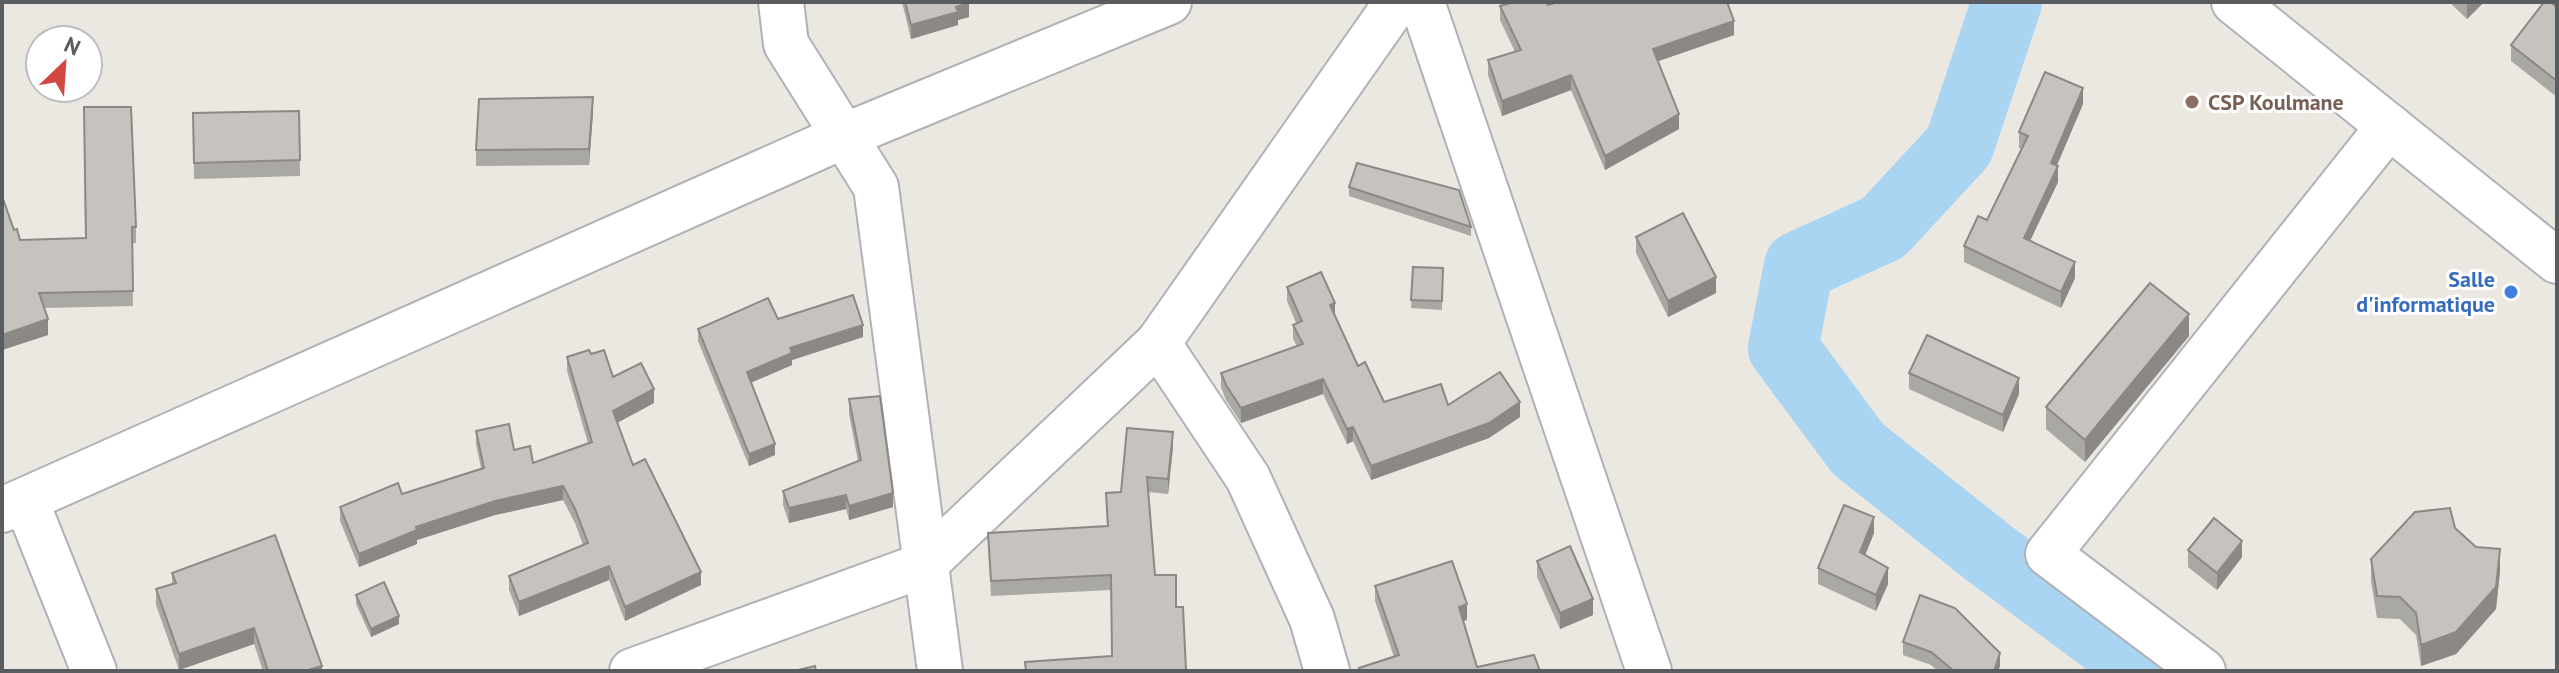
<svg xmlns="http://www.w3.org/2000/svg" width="2559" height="673" font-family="'PT Sans',sans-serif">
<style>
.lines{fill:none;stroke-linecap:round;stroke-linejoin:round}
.river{stroke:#a9d5f3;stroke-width:70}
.minor-casing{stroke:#afb2b5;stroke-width:48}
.minor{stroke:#fff;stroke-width:44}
.wall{fill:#aaa8a3}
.shaded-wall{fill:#8b8885}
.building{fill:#c6c3be;stroke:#8b8885;stroke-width:2}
.education-dot{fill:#8d6e63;stroke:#fff;stroke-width:3}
.shop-dot{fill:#3f7fe0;stroke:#fff;stroke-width:3}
.labels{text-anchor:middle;stroke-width:6;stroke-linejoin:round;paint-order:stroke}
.education-label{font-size:22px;font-weight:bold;fill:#785e54;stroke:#fff;text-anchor:start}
.shop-label{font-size:22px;font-weight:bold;fill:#366cbe;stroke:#fff;text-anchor:end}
</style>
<rect width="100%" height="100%" fill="#ebe8e1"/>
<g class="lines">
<polyline class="river" points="2007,2 1959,146 1883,228 1799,266 1783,348 1858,449 1990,554 2111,644 2127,671"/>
<defs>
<g id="minor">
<polyline points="781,2 786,44 876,187 940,671"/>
<polyline points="1422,2 1649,671"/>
<polyline points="2234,2 2557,261"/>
<polyline points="1158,343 1248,478 1312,619 1327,671"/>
<polyline points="26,501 94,671"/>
<polyline points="2,510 844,136 1169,2"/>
<polyline points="632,671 924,565 1158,343 1397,2"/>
<polyline points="2203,671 2048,554 2389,126"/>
</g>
</defs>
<use href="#minor" class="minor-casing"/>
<use href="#minor" class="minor"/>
</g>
<g class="wall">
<polygon points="902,2 968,2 969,17 958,20 958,25 911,39"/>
<polygon points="1558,2 1731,2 1728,3 1734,35 1658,61 1679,129 1605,170 1571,90 1502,116 1488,75 1488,60 1515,52 1500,20 1500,6 1548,5"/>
<polygon points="2449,2 2484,2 2467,19"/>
<polygon points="2557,7 2557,97 2511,61 2511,45"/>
<polygon points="2083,104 2057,165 2058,182 2030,240 2075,278 2061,308 1964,262 1964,246 1987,220 2022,149 2019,148 2019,132"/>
<polygon points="84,107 136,227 136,243 132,243 133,306 44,308 48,335 2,350 2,196 14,230 20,240 85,238"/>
<polygon points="299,111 300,176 194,179 193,129"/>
<polygon points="593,113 589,165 476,166 476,150"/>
<polygon points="1349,187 1471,227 1471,236 1349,196"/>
<polygon points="1636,237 1716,293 1668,317 1636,253"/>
<polygon points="1413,267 1443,268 1442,310 1411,308"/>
<polygon points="1287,287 1335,316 1358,366 1384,402 1448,405 1520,417 1489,438 1371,480 1353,441 1347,444 1323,394 1241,423 1226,400 1221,387 1221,373 1297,346 1293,339 1293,325 1296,323 1287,301"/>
<polygon points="778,319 863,337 792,360 792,365 751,383 775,455 749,466 698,341 698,329"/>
<polygon points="2189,336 2085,462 2046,429 2046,407"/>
<polygon points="591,354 613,377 654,403 617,423 633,465 701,585 625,621 609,580 519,616 509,590 509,576 583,545 575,523 563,500 495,515 417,540 417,544 359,567 340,521 340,507 402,494 481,468 476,444 476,431 514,450 533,463 588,443 567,371 567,357"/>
<polygon points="1909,373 2019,394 2003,432 1909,389"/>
<polygon points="849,399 893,507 849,520 846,509 789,523 783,505 783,491 858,461 849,414"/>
<polygon points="1173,447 1168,494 1148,492 1112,656 1111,590 991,596 988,533 1107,526 1106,493 1121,492"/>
<polygon points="2455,528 2500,571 2496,609 2456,654 2421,666 2416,635 2400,619 2377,618 2371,581 2371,559"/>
<polygon points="1874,533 1865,555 1888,584 1876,611 1818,584 1818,568"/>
<polygon points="2188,550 2242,557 2217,590 2188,567"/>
<polygon points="1537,561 1593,615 1560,629 1537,577"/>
<polygon points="172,573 322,671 263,671 254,644 179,670 156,605 156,589 172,584"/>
<polygon points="1375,586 1467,620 1463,621 1477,667 1540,671 1359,671 1359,668 1394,657 1375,601"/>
<polygon points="356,595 399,624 371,637 356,604"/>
<polygon points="1903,642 2000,666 1998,671 1938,671 1931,665 1903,655"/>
</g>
<g class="shaded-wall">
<polygon points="2469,2 2484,2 2467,19 2467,3"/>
<polygon points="969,3 969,17 958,20 958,25 911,39 911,25 956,7"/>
<polygon points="1734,21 1734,35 1653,63 1653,49"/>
<polygon points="1571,75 1571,90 1502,116 1502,101"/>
<polygon points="2083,88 2083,104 2051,179 2051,163"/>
<polygon points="593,97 593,113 589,165 589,149"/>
<polygon points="1679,114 1679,129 1605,170 1605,156"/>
<polygon points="2058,166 2058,182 2024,254 2024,238"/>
<polygon points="2075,262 2075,278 2061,308 2061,292"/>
<polygon points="1716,277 1716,293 1668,317 1668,301"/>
<polygon points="1335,303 1335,318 1330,305"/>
<polygon points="2189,314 2189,336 2085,462 2085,440"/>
<polygon points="48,319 48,335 2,350 2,335"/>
<polygon points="863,325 863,337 792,360 792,365 747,384 747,372 790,348"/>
<polygon points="2019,378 2019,394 2003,432 2003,415"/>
<polygon points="1323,379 1323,394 1241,423 1241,408"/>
<polygon points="654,389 654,403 613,425 613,411"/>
<polygon points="1520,402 1520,417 1489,438 1371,480 1371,466"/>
<polygon points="1353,427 1353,441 1347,444 1347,429"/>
<polygon points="1173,432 1173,447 1168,494 1168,479"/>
<polygon points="775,444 775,455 749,466 749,454"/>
<polygon points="563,486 563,500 495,515 417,540 417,544 359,567 359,554 416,527 495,501"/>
<polygon points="893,493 893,507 849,520 849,506"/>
<polygon points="846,495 846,509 789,523 789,508"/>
<polygon points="1874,517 1874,533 1860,568 1860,552"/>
<polygon points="2242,541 2242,557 2217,590 2217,573"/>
<polygon points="2500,549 2500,571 2496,609 2456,654 2421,666 2421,645"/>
<polygon points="609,566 609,580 519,616 519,602"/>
<polygon points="1888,568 1888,584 1876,611 1876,595"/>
<polygon points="701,572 701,585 625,621 625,607"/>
<polygon points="1593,599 1593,615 1560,629 1560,613"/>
<polygon points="1467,604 1467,620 1459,622 1459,607"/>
<polygon points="399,616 399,624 371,637 371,629"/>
<polygon points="254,628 254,644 179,670 179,654"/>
<polygon points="2000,653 2000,666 1998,671 1994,671"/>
<polygon points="322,666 322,671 305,671"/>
</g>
<g class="building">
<polygon points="905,2 968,2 969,3 956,7 958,12 911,25"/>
<polygon points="1514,2 1547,2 1548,5 1558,2 1727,2 1734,21 1653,49 1679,114 1605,156 1571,75 1502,101 1488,60 1521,50 1500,6"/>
<polygon points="2544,2 2550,2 2557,7 2557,81 2511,45"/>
<polygon points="2045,72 2083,88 2051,163 2058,166 2024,238 2075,262 2061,292 1964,246 1978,216 1987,220 2028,136 2019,132"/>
<polygon points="593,97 589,149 476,150 479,99"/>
<polygon points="84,107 131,107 136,227 132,227 133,291 39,293 48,319 2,335 2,196 14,230 17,229 20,240 86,238"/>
<polygon points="299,111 300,160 194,163 193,113"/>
<polygon points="1357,163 1459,190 1471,227 1349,187"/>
<polygon points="1683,213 1716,277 1668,301 1636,237"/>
<polygon points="1413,267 1443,268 1442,301 1411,300"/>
<polygon points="1321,272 1335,303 1330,305 1358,366 1365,362 1384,402 1441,384 1448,405 1500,372 1520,402 1489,423 1371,466 1353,427 1347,429 1323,379 1241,408 1226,385 1221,373 1303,344 1293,325 1302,321 1287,287"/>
<polygon points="2150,283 2189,314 2085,440 2046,407"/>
<polygon points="853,295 863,325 790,348 792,353 747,372 775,444 749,454 698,329 768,298 778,319"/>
<polygon points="1927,335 2019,378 2003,415 1909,373"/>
<polygon points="589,350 591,354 604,350 613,377 641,363 654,389 613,411 633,465 645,459 701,572 625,607 609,566 519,602 509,576 588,543 575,509 563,486 495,501 416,527 417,530 359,554 340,507 398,483 402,494 484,468 476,431 509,424 514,450 530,446 533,463 592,442 567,357"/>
<polygon points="880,396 893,493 849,506 846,495 789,508 783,491 861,460 849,399"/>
<polygon points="1127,428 1173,432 1168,479 1147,477 1155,575 1176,575 1176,607 1183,607 1186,671 1026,671 1025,662 1112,656 1111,575 991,581 988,533 1108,526 1106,493 1121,492"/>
<polygon points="1844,505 1874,517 1860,552 1888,568 1876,595 1818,568"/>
<polygon points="2450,508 2455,528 2476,547 2500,549 2496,587 2456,632 2421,645 2416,613 2400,597 2377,596 2371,559 2415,512"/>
<polygon points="2214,518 2242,541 2217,573 2188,550"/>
<polygon points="275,535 322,666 305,671 268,671 254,628 179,654 156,589 176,583 172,573"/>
<polygon points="1570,546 1593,599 1560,613 1537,561"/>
<polygon points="1452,561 1467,604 1459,607 1477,667 1534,655 1540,671 1360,671 1359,668 1399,655 1375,586"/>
<polygon points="384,582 399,616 371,629 356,595"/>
<polygon points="1920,595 1955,608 2000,653 1994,671 1954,671 1931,652 1903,642"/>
<polygon points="815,666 816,671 794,671"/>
</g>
<circle class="education-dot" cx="2192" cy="102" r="8"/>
<circle class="shop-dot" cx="2511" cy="292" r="8"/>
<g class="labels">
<g class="education-label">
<text x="2208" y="110">CSP Koulmane</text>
</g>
<g class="shop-label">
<text x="2495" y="287">Salle<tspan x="2495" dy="25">d'informatique</tspan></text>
</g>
</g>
<rect width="2559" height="673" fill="none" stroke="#5a5d60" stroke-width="8"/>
<g transform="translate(64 64) rotate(25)"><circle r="38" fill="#ffffff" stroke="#bdbebf" stroke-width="2"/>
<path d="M0-6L14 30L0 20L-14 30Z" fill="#d14741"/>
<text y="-12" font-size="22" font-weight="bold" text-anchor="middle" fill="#5a5d60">N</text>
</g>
</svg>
